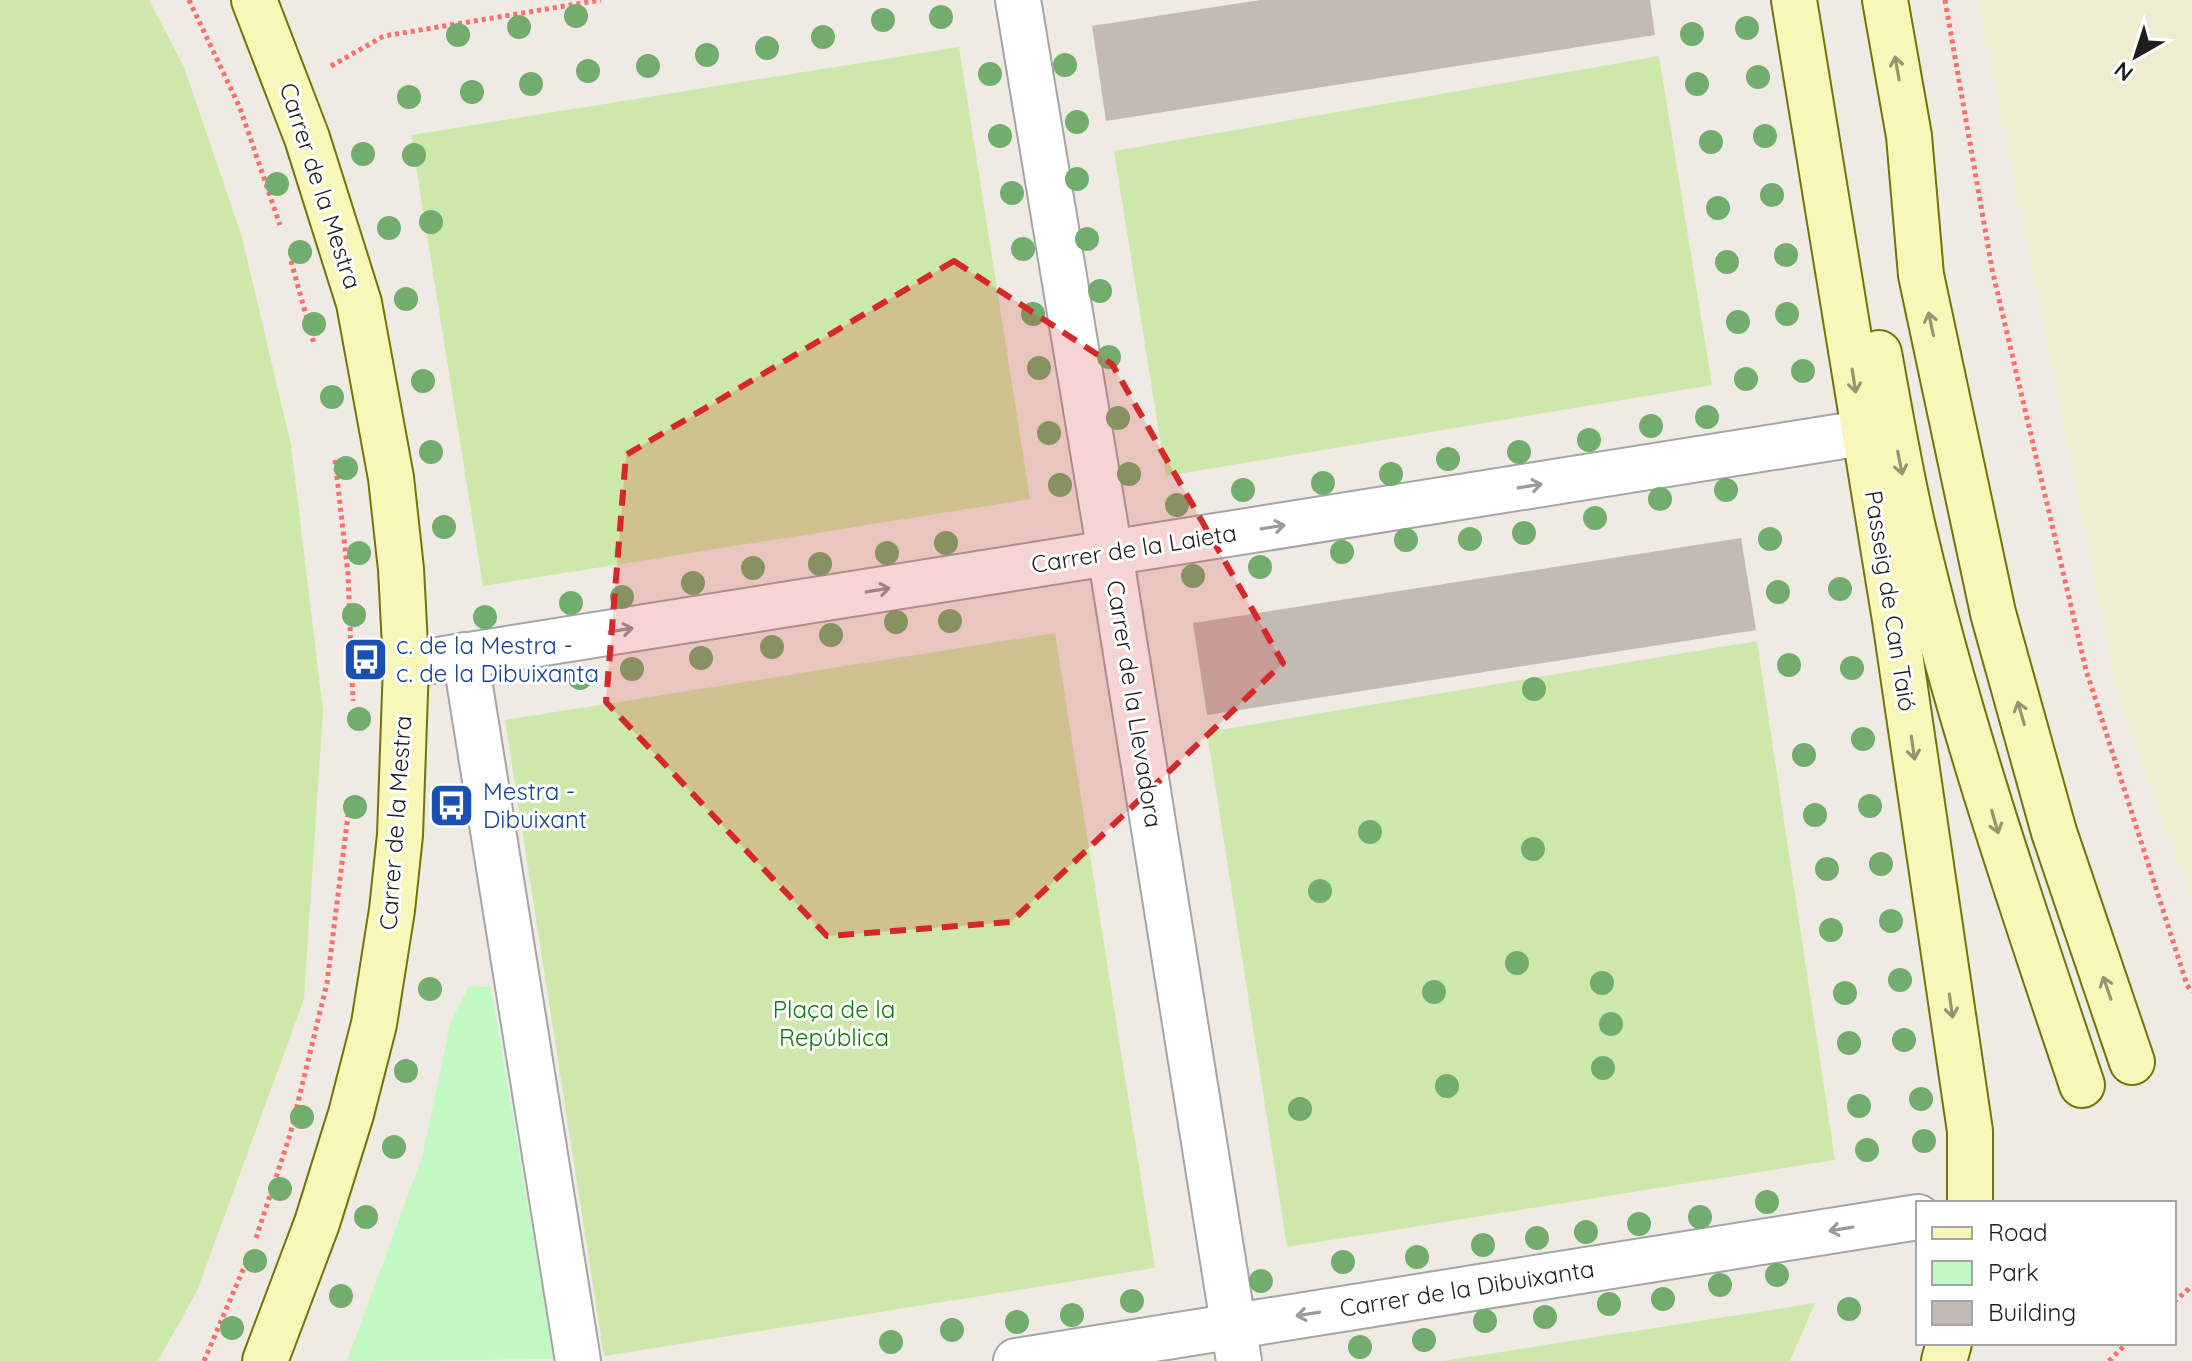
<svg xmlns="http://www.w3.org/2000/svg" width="2192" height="1361" font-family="Quicksand,sans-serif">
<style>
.farmland{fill:#eeedd0}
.grass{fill:#cee8ab}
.park{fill:#c2f8c2}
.building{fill:#c4bab4}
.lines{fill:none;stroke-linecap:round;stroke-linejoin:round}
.street-casing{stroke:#a5a5a5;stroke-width:48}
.secondary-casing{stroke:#717407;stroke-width:48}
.path{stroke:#f7706d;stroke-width:5;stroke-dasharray:4 4;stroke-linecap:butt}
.street{stroke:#fff;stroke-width:44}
.secondary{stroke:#f8f6b9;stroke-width:44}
.tree{fill:#73ad6e}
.oneway{stroke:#969573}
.oneway2{stroke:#9a9a9a}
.marked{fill:#d62828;fill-opacity:0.2;stroke:#d62828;stroke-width:6;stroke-dasharray:16 10;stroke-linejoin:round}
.labels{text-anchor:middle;stroke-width:6;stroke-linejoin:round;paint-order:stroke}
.street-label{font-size:24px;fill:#1e1e1e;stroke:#fff}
.transit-label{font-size:24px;fill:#164399;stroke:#fff;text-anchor:start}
.park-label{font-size:24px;fill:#0d7b0d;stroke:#fff}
</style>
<rect width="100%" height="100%" fill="#efebe4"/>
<polygon class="farmland" points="1977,0 2192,0 2192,899 2118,699"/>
<g class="grass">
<polygon points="0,0 149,0 184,67 242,237 291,445 323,711 304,999 197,1291 158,1361 0,1361"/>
<polygon points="959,47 1030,499 483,586 411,135"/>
<polygon points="1659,56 1712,385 1166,476 1114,151"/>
<polygon points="1055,633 1155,1268 604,1356 505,720"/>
<polygon points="1757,641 1835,1160 1287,1247 1207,732"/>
<polygon points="1815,1303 1790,1361 1443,1361"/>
</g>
<polygon class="park" points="469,986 491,987 554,1359 347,1361 422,1157 451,1021"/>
<g class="building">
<polygon points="1260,0 1650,0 1655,35 1106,121 1092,26"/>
<polygon points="1741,538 1756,630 1207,715 1193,623"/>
</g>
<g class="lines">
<defs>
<g id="street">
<polyline points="1018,0 1110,553 1239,1361"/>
<polyline points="465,655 578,1361"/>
<polyline points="406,665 1862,433"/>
<polyline points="1016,1361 1918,1217"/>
</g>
<g id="secondary">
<polyline points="254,0 307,138 359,303 391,478 401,569 406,665 400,835 392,910 374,1024 351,1114 317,1223 265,1361"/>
<polyline points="1794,0 1895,620 1970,1131 1970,1203"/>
<polyline points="1885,0 1909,136 1921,275 1993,613 2054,832 2132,1062"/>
<path d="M1879,353c11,60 21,120 35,179 44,188 107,371 168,553"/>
<polyline points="1944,1361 1949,1343"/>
</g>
</defs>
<use href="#street" class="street-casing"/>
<use href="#secondary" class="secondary-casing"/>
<g class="path">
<polyline points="189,0 240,108 280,225"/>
<polyline points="1945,0 1992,269 2086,670 2187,985 2192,992"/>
<polyline points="331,66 384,36 601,0"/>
<polyline points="291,261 314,344"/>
<polyline points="335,460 348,574 353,701"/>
<polyline points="256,1238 290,1135 327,983 349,807"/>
<polyline points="2174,1302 2192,1286"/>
<polyline points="204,1361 248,1258"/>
<polyline points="2109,1361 2127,1343"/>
</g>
<use href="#street" class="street"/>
<use href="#secondary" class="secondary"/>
</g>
<g class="tree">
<circle cx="576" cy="16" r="12"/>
<circle cx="941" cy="17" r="12"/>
<circle cx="883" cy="20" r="12"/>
<circle cx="519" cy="27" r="12"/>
<circle cx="1747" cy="28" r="12"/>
<circle cx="1692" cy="34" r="12"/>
<circle cx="458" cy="35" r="12"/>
<circle cx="823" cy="37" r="12"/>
<circle cx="767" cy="48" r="12"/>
<circle cx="707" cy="55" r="12"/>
<circle cx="1065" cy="65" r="12"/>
<circle cx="648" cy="66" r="12"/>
<circle cx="588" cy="71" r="12"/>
<circle cx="990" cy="74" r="12"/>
<circle cx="1758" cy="77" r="12"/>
<circle cx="531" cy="84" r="12"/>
<circle cx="1697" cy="84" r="12"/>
<circle cx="472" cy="92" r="12"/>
<circle cx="409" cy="97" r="12"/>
<circle cx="1077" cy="122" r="12"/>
<circle cx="1000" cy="136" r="12"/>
<circle cx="1765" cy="136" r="12"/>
<circle cx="1711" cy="142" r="12"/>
<circle cx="363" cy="154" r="12"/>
<circle cx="414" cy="155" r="12"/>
<circle cx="1077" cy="179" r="12"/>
<circle cx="277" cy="184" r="12"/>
<circle cx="1012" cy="193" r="12"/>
<circle cx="1772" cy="195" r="12"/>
<circle cx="1718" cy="208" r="12"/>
<circle cx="431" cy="222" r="12"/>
<circle cx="389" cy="228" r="12"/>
<circle cx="1087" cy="239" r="12"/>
<circle cx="1023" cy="249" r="12"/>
<circle cx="300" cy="252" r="12"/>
<circle cx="1786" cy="255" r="12"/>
<circle cx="1727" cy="262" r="12"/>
<circle cx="1100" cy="291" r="12"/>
<circle cx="406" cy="299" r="12"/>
<circle cx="1033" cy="314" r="12"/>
<circle cx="1787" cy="314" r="12"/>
<circle cx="1738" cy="322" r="12"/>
<circle cx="314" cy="324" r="12"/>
<circle cx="1109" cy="357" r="12"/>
<circle cx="1039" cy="368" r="12"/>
<circle cx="1803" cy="371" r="12"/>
<circle cx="1746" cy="379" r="12"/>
<circle cx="423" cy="381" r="12"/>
<circle cx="332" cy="397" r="12"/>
<circle cx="1707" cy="417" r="12"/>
<circle cx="1118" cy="418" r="12"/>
<circle cx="1651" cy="426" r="12"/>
<circle cx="1049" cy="433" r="12"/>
<circle cx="1589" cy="440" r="12"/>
<circle cx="431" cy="452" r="12"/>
<circle cx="1519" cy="452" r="12"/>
<circle cx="1448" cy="459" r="12"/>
<circle cx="346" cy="468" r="12"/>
<circle cx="1129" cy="474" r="12"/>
<circle cx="1391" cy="474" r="12"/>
<circle cx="1323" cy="483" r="12"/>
<circle cx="1060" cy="485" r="12"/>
<circle cx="1243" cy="490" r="12"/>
<circle cx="1726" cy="490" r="12"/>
<circle cx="1660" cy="499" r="12"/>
<circle cx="1177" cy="505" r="12"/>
<circle cx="1595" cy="518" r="12"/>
<circle cx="444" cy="527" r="12"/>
<circle cx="1524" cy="533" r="12"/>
<circle cx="1470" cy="539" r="12"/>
<circle cx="1770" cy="539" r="12"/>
<circle cx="1406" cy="540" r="12"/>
<circle cx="946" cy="543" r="12"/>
<circle cx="1342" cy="552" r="12"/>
<circle cx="359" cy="553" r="12"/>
<circle cx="887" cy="553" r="12"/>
<circle cx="820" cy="564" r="12"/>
<circle cx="1260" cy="567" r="12"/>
<circle cx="753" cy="568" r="12"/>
<circle cx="1193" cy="576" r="12"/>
<circle cx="693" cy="583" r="12"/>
<circle cx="1840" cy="589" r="12"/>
<circle cx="1778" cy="592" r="12"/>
<circle cx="622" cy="597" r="12"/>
<circle cx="571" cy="603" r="12"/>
<circle cx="354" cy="615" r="12"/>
<circle cx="485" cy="617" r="12"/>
<circle cx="950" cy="621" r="12"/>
<circle cx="896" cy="622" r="12"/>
<circle cx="831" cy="635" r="12"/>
<circle cx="772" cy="647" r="12"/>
<circle cx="701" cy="658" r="12"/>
<circle cx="1789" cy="665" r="12"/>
<circle cx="1852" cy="668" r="12"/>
<circle cx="632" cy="669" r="12"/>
<circle cx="580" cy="678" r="12"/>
<circle cx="1534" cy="689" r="12"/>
<circle cx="359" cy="719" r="12"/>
<circle cx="1863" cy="739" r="12"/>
<circle cx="1804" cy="755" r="12"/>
<circle cx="1870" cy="806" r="12"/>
<circle cx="355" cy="807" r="12"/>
<circle cx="1815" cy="815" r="12"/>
<circle cx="1370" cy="832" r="12"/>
<circle cx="1533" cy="849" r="12"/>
<circle cx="1881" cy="864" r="12"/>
<circle cx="1827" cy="869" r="12"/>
<circle cx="1320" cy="891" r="12"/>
<circle cx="1891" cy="921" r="12"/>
<circle cx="1831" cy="930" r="12"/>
<circle cx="1517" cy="963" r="12"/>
<circle cx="1900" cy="980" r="12"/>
<circle cx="1602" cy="983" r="12"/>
<circle cx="430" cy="989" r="12"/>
<circle cx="1434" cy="992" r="12"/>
<circle cx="1845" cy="993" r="12"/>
<circle cx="1611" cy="1024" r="12"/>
<circle cx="1904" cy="1040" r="12"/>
<circle cx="1849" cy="1043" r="12"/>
<circle cx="1603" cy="1068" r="12"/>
<circle cx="406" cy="1071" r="12"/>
<circle cx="1447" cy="1086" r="12"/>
<circle cx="1921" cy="1099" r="12"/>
<circle cx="1859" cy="1106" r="12"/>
<circle cx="1300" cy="1109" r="12"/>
<circle cx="302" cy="1117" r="12"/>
<circle cx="1924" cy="1141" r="12"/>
<circle cx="394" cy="1147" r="12"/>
<circle cx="1867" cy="1150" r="12"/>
<circle cx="280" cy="1189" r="12"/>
<circle cx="1767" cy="1202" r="12"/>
<circle cx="366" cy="1217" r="12"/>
<circle cx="1700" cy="1217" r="12"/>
<circle cx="1639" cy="1224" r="12"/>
<circle cx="1586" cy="1232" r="12"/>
<circle cx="1537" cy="1238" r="12"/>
<circle cx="1483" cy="1245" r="12"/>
<circle cx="1417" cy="1257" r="12"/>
<circle cx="255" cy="1261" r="12"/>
<circle cx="1343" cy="1262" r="12"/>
<circle cx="1777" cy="1275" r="12"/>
<circle cx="1261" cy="1281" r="12"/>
<circle cx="1720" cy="1285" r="12"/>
<circle cx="341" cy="1296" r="12"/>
<circle cx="1663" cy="1299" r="12"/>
<circle cx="1132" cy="1301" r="12"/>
<circle cx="1609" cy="1304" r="12"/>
<circle cx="1849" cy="1309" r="12"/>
<circle cx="1072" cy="1315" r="12"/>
<circle cx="1545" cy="1317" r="12"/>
<circle cx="1485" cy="1321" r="12"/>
<circle cx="1017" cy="1322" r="12"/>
<circle cx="232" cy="1328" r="12"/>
<circle cx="952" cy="1330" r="12"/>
<circle cx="1424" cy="1340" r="12"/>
<circle cx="891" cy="1342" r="12"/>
<circle cx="1360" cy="1347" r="12"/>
</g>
<defs><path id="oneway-shaft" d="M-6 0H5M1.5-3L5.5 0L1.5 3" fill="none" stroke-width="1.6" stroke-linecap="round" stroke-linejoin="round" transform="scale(2)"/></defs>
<g class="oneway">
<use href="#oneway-shaft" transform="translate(1897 68) rotate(-100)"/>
<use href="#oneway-shaft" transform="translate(1931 324) rotate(-102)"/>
<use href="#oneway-shaft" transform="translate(1854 381) rotate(81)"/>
<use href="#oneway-shaft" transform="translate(1900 463) rotate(79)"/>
<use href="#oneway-shaft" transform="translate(2021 713) rotate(-106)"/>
<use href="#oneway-shaft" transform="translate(1913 748) rotate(82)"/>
<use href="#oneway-shaft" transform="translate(1995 822) rotate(74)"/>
<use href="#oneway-shaft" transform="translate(2107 988) rotate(-109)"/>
<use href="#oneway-shaft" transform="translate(1951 1006) rotate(82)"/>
</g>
<g class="oneway2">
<use href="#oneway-shaft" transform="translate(1530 486) rotate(-9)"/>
<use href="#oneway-shaft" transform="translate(1273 527) rotate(-9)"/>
<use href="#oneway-shaft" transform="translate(878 590) rotate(-9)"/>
<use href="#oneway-shaft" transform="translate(621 630) rotate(-9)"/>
<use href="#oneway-shaft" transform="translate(1841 1229) rotate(171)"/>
<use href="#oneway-shaft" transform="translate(1308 1314) rotate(171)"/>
</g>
<path class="marked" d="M954,261l158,103 171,299 -272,259 -184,14 -221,-234 20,-247z"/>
<defs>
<symbol id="bus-square" viewBox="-11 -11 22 22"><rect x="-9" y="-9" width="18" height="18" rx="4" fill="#1a4fb4" stroke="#fff"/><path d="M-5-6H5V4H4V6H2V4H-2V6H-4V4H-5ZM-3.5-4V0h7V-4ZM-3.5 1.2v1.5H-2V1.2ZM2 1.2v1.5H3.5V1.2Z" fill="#fff"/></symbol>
</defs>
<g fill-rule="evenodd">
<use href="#bus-square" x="340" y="634" width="51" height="51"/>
<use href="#bus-square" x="426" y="780" width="51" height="51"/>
</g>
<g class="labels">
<g class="street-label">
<text transform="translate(320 186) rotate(72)" y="8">Carrer de la Mestra</text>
<text transform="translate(1134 549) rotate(-9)" y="8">Carrer de la Laieta</text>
<text transform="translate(1890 601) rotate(81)" y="8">Passeig de Can Taió</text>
<text transform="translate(1134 704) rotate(81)" y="8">Carrer de la Llevadora</text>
<text transform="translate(396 823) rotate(-86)" y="8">Carrer de la Mestra</text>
<text transform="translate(1467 1289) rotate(-9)" y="8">Carrer de la Dibuixanta</text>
</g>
<g class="transit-label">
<text x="396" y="654">c. de la Mestra -<tspan x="396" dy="28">c. de la Dibuixanta</tspan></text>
<text x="483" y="800">Mestra -<tspan x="483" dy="28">Dibuixant</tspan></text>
</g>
<g class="park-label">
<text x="834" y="1018">Plaça de la<tspan x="834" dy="28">República</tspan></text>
</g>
</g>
<rect x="1916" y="1201" width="260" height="144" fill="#ffffff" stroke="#a5a5a5" stroke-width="2"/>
<rect x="1932" y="1227" width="40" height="12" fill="#f8f6b9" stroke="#a5a5a5" stroke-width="2"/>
<text x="1988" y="1241" font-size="24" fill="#1e1e1e">Road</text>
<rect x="1932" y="1261" width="40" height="24" fill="#c2f8c2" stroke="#a5a5a5" stroke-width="2"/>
<text x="1988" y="1281" font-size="24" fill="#1e1e1e">Park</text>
<rect x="1932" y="1301" width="40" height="24" fill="#c4bab4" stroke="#a5a5a5" stroke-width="2"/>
<text x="1988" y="1321" font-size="24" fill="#1e1e1e">Building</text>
<g transform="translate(2136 56) rotate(219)" stroke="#ffffff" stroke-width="6" paint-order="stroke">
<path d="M0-6L14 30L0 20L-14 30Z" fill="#1e1e1e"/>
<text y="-12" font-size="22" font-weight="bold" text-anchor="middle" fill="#1e1e1e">N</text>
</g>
</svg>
